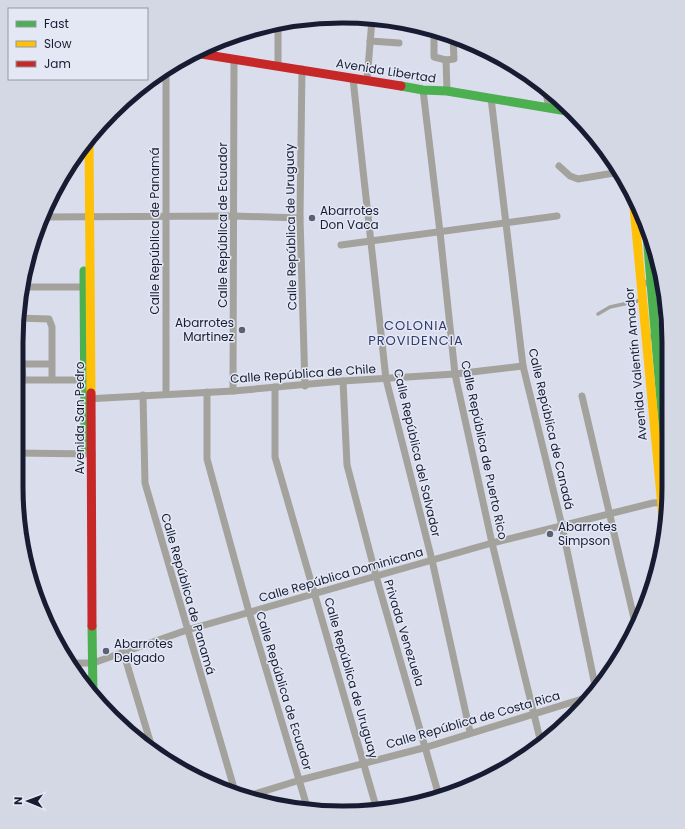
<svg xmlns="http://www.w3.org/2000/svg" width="685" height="829" font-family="Poppins,sans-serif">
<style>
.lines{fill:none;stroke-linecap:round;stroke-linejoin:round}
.lane{stroke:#a4a29d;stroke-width:3.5}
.street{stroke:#a4a29d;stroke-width:7}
.fast{stroke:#4caf50;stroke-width:9}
.slow{stroke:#ffc107;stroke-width:9}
.jam{stroke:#c62828;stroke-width:9}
.poi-dot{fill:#5b6074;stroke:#e4e8f5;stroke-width:1.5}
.labels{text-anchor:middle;stroke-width:3;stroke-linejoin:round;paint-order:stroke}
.street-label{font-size:12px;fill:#171c33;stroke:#e4e8f5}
.poi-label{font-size:12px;fill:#171c33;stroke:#e4e8f5;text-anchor:start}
.neighbourhood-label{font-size:13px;letter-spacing:1px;fill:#323a6e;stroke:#e4e8f5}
.rim{fill:none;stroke:#171c33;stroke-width:5}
</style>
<rect width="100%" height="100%" fill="#dadeec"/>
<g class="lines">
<polyline class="lane" points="598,314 610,307 642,300"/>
<g class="street">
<polyline points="278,22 278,65"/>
<polyline points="434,31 434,57 446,60 454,59 453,37"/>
<polyline points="370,41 399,43"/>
<polyline points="446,60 447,91"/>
<polyline points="166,69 166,394"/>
<polyline points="302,69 300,218 305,386"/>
<polyline points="353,79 386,379 432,560 470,732"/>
<polyline points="367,81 372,19"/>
<polyline points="545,89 549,107"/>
<polyline points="423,90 440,232 455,374 492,543 541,743"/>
<polyline points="491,98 523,366 562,526 596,690"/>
<polyline points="559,166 570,176 578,179 620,172"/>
<polyline points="41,217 234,216 300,218"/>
<polyline points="341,245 557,216"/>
<polyline points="647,283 663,282"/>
<polyline points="25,287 89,287"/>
<polyline points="17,318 49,319 52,327 52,379"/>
<polyline points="653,336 668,335"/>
<polyline points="17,364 51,364"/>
<polyline points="22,364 23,380"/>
<polyline points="343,381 347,465 376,576 439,796"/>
<polyline points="275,387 275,457 377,810"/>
<polyline points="233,391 234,59"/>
<polyline points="207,392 207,459 249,612 308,810"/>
<polyline points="657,394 669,393"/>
<polyline points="143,395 145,483 236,795"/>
<polyline points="582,396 636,627"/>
<polyline points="16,397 23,380 88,380"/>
<polyline points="86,399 233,391 343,381 455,374 523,366"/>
<polyline points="16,453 92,454"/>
<polyline points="123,651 153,751"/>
<polyline points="69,663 93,663 187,630 492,543 653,503 668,502"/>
<polyline points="245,797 300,780 427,747 592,696"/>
</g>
<g class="fast">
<polyline points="401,86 423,90 447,91 573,112"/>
<polyline points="646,223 668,485"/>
<polyline points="84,271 85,447"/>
<polyline points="92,626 93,696"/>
</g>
<g class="slow">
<polyline points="89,140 91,393"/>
<polyline points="633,197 664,528"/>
</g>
<g class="jam">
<polyline points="195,53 401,86"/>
<polyline points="91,393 92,626"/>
</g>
</g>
<g class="poi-dot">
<circle cx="312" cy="218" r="4"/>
<circle cx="242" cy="330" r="4"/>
<circle cx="550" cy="534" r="4"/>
<circle cx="106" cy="651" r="4"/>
</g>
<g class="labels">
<g class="street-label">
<text transform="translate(386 71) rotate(9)" y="4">Avenida Libertad</text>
<text transform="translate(223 225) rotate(-90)" y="4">Calle República de Ecuador</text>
<text transform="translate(291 227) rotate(-91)" y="4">Calle República de Uruguay</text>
<text transform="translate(155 231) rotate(-90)" y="4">Calle República de Panamá</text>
<text transform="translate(636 364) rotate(-95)" y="4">Avenida Valentín Amador</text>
<text transform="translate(303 374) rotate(-4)" y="4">Calle República de Chile</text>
<text transform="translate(80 418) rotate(-90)" y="4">Avenida San Pedro</text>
<text transform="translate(551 429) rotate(77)" y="4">Calle República de Canadá</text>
<text transform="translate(484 450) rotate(78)" y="4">Calle República de Puerto Rico</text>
<text transform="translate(417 453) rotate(77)" y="4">Calle República del Salvador</text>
<text transform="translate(341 575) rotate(-16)" y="4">Calle República Dominicana</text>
<text transform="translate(188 594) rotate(74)" y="4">Calle República de Panamá</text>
<text transform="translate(404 633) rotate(73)" y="4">Privada Venezuela</text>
<text transform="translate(351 678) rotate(74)" y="4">Calle República de Uruguay</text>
<text transform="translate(284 691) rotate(73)" y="4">Calle República de Ecuador</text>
<text transform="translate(473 720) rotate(-16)" y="4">Calle República de Costa Rica</text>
</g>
<g class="poi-label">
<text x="320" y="215">Abarrotes<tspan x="320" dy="14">Don Vaca</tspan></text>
<text x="234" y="327" text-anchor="end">Abarrotes<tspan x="234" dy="14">Martinez</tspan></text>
<text x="558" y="531">Abarrotes<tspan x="558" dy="14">Simpson</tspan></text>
<text x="114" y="648">Abarrotes<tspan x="114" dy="14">Delgado</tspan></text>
</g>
<g class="neighbourhood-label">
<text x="416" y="330">COLONIA<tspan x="416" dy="15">PROVIDENCIA</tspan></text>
</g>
</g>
<path d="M0 0H685V829H0ZM342 23H343A319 319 0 0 1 662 342V487A319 319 0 0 1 343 806H342A319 319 0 0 1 23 487V342A319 319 0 0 1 342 23Z" fill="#d4d8e5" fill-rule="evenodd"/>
<path class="rim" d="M342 23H343A319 319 0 0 1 662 342V487A319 319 0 0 1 343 806H342A319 319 0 0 1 23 487V342A319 319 0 0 1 342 23Z"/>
<rect x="8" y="8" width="140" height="72" fill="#e4e8f5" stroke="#9296a7"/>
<rect x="16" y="21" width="20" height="6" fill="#4caf50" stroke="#9296a7"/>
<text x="44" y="28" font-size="12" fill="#171c33">Fast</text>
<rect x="16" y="41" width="20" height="6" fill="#ffc107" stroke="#9296a7"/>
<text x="44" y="48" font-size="12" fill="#171c33">Slow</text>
<rect x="16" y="61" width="20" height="6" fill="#c62828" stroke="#9296a7"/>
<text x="44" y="68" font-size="12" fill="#171c33">Jam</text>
<g transform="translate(28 801) rotate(271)" stroke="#e4e8f5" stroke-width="3" paint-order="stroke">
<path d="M0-3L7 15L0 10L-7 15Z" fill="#171c33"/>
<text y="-6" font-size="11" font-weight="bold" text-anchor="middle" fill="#171c33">N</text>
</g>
</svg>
